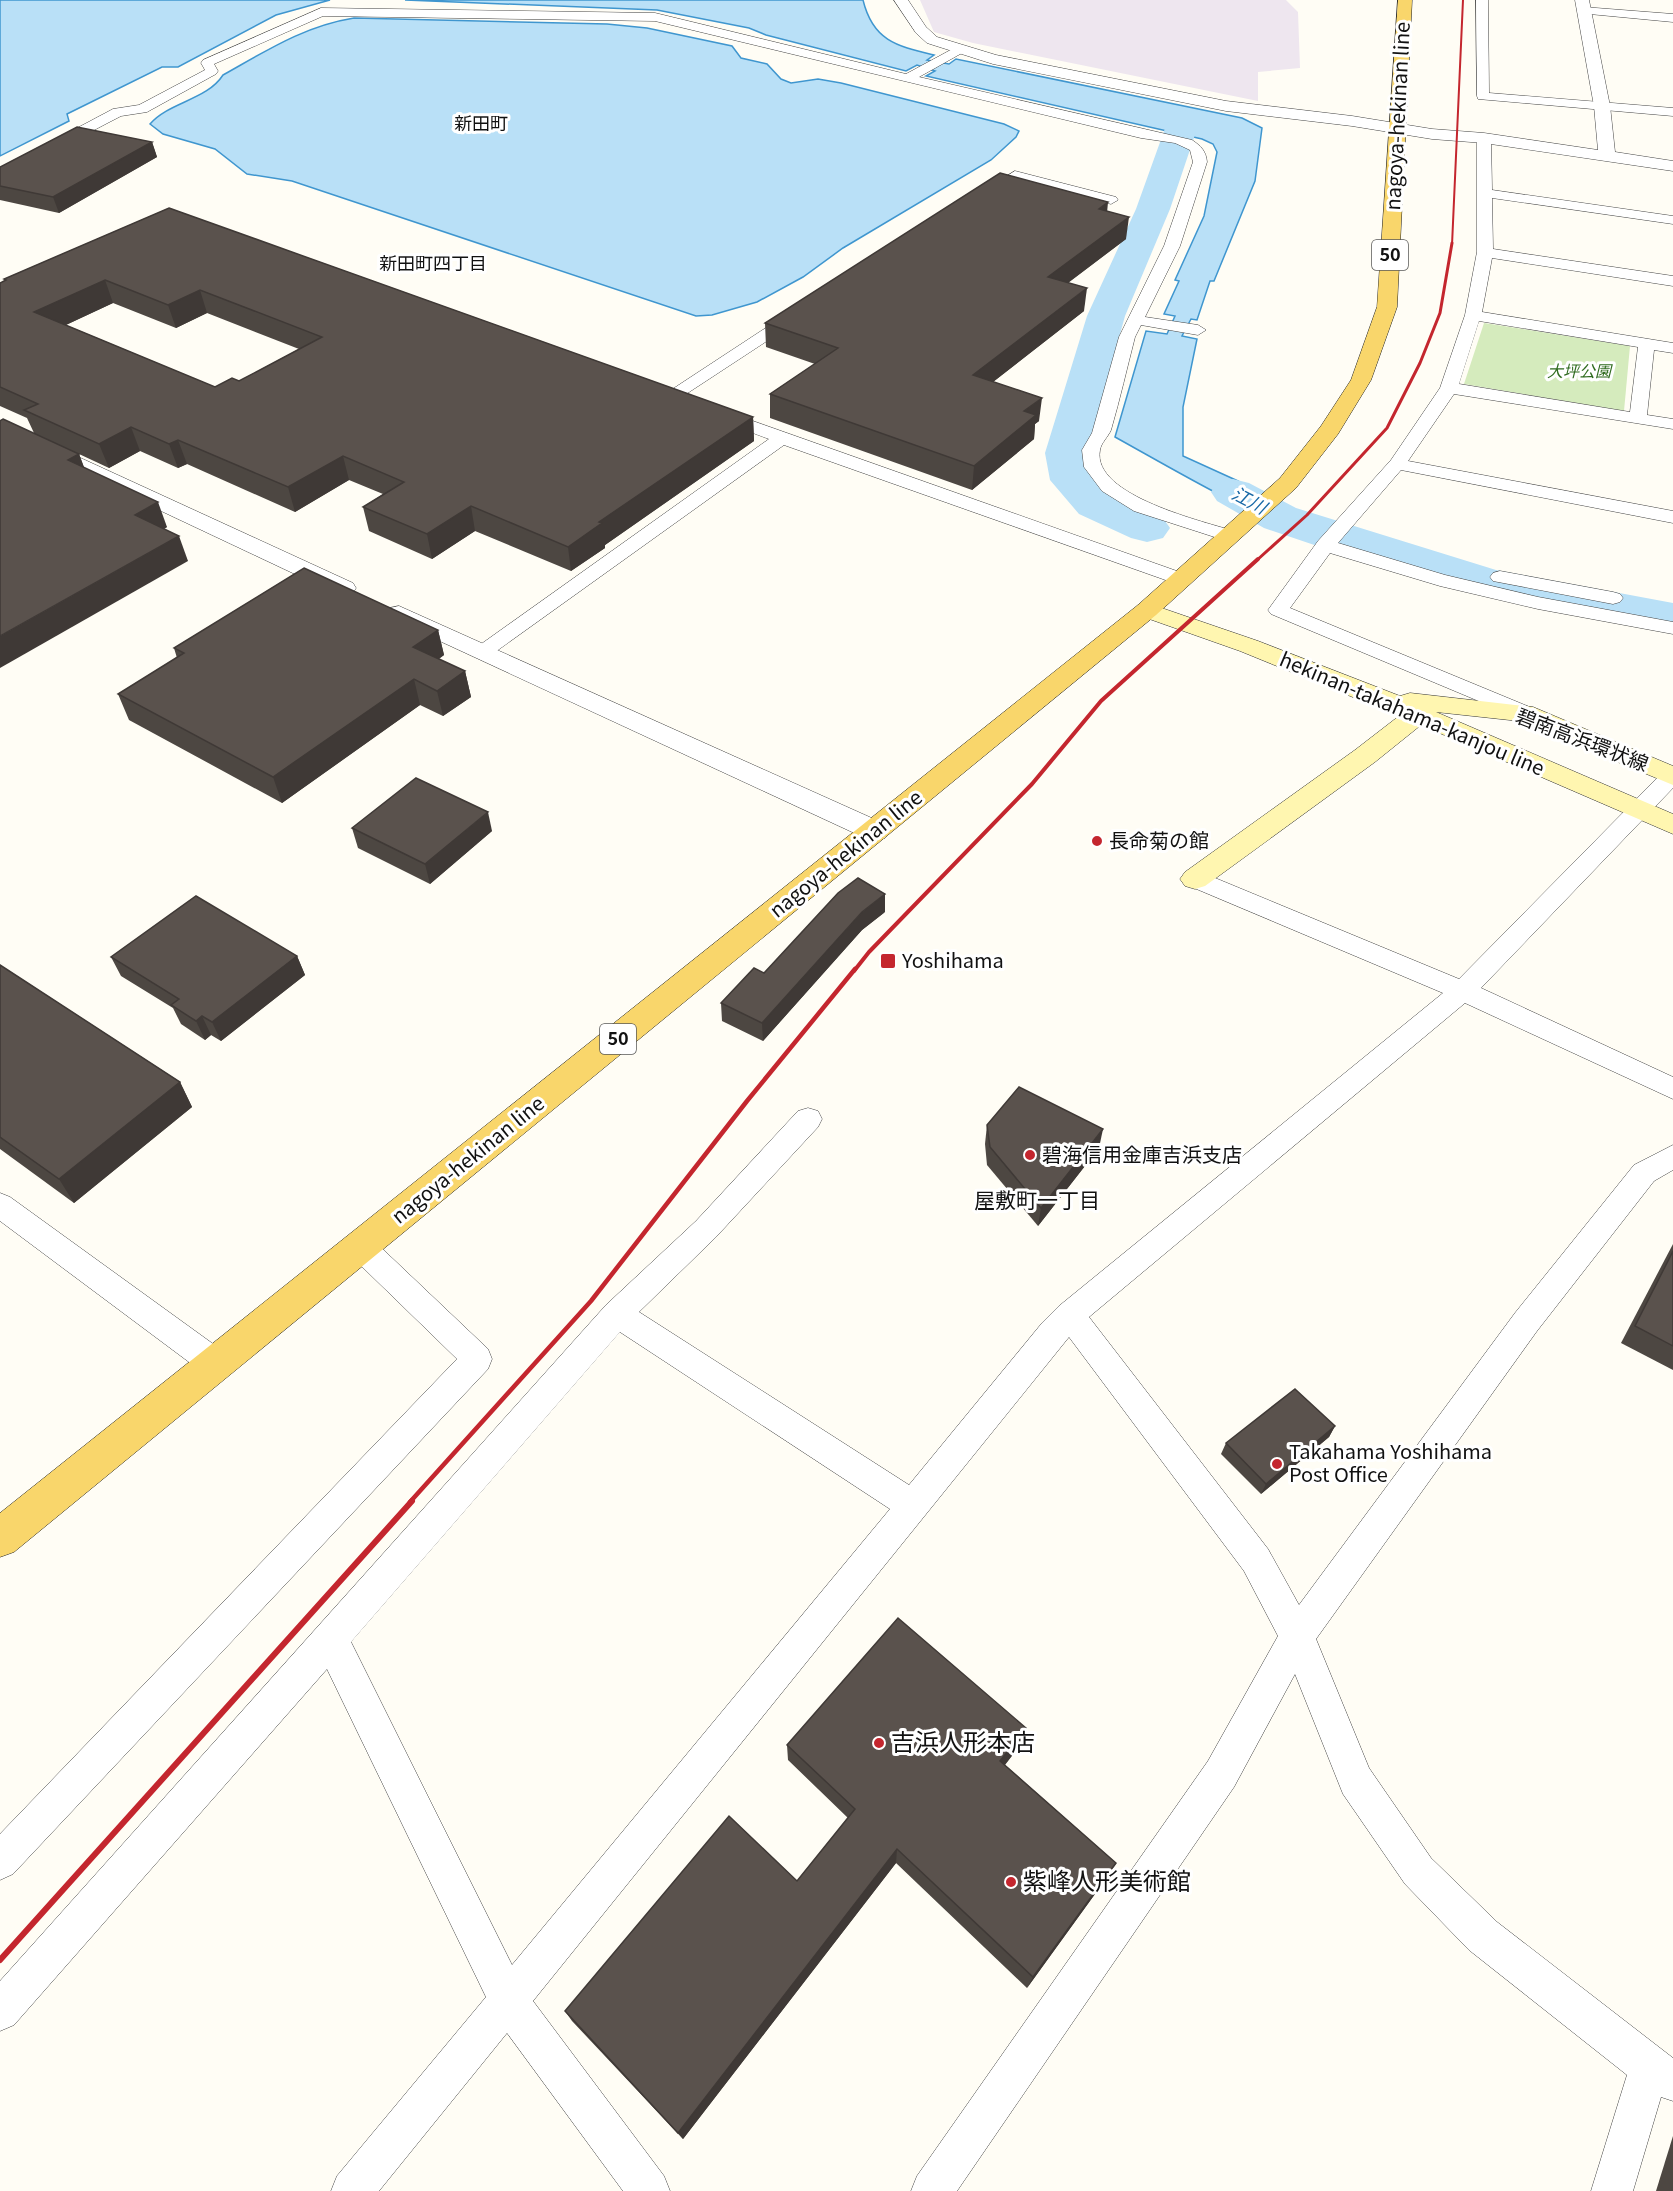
<svg xmlns="http://www.w3.org/2000/svg" width="1673" height="2191" font-family="Georgia,'Noto Sans JP',serif">
<style>
.industrial{fill:#eee6ef}
.green{fill:#d5ebbd}
.water{fill:#b9e0f7;stroke:#3f96cf;stroke-width:1.5}
.lines{fill:none;stroke-linecap:round;stroke-linejoin:round}
.river{fill:#b9e0f7;fill-rule:evenodd}
.minor-casing{stroke:#444;stroke-width:1}
.tertiary-casing{stroke:#444;stroke-width:1}
.secondary-casing{stroke:#333;stroke-width:1}
.primary-casing{stroke:#222;stroke-width:1}
.minor{fill:#fff;fill-rule:evenodd}
.tertiary{fill:#fff;fill-rule:evenodd}
.secondary{fill:#fff6b0;fill-rule:evenodd}
.primary{fill:#f9d66b;fill-rule:evenodd}
.rail-far4{stroke:#c4262e;stroke-width:2}
.rail-far3{stroke:#c4262e;stroke-width:3}
.rail-far2{stroke:#c4262e;stroke-width:4}
.rail-far1{stroke:#c4262e;stroke-width:4.5}
.rail{stroke:#c4262e;stroke-width:6}
.wall{fill:#4d4742;fill-rule:evenodd}
.shaded-wall{fill:#3f3936}
.building{fill:#5a524d;stroke:#3f3936;stroke-width:1.5;fill-rule:evenodd}
.poi-dot{fill:#c4262e;stroke:#fff;stroke-width:2}
.labels{text-anchor:middle;stroke-width:6;stroke-linejoin:round;paint-order:stroke}
.far-park-label{font-size:16px;font-style:italic;fill:#2f6b1f;stroke:#fff}
.far-quarter-label{font-size:18px;fill:#111;stroke:#fff}
.shield{fill:#fff;stroke:#585858;stroke-width:1.5}
.shield-label{font-size:18px;font-weight:bold;fill:#111}
.far-neighbourhood-label{font-size:18px;fill:#111;stroke:#fff}
.far-water-label{font-size:18px;font-style:italic;fill:#1768a6;stroke:#fff}
.street-label{font-size:20px;fill:#111;stroke:#fff}
.poi-label{font-size:20px;fill:#111;stroke:#fff;text-anchor:start}
.neighbourhood-label{font-size:21px;fill:#111;stroke:#fff}
.near-poi-label{font-size:24px;fill:#111;stroke:#fff;text-anchor:start}
</style>
<rect width="100%" height="100%" fill="#fffdf5"/>
<polygon class="industrial" points="920,0 1286,0 1298,12 1300,68 1258,72 1258,101 973,43 934,32"/>
<polygon class="green" points="1484,323 1630,346 1624,411 1464,384"/>
<g class="water">
<polygon points="0,0 330,0 276,15 178,67 162,67 67,114 69,121 0,156"/>
<path d="M405,0h458c10,41 34,46 71,55l-7,5 22,4 7,-5 286,59 20,10 -7,53 -41,100h-4l-13,39 -6,-1 -9,17 15,3 -14,68v49l55,25 47,30 32,15 -10,9c-67,-26 -129,-63 -192,-98l31,-106 21,3 8,-18 -11,-2 15,-33 -4,-1 29,-64 13,-64 -4,-8 -11,-5 -276,-63 9,-5 -18,-6 -11,6 -140,-36 -17,-7 -92,-18z"/>
<path d="M354,18l253,6 40,4 85,18 9,12 26,6 14,15 10,4 27,-4 23,4 163,41 15,7 -3,6 -25,23 -148,88 -40,29 -46,25 -45,13 -16,1 -404,-135 -45,-7 -32,-25 -52,-15 -13,-10c19,-22 57,-24 73,-49 43,-24 81,-49 131,-57z"/>
</g>
<g class="lines">
<g class="river">
<polygon points="1184,110 1195,113 1200,120 1170,209 1125,316 1087,453 1093,477 1111,496 1163,518 1170,528 1163,538 1147,542 1131,538 1079,514 1050,480 1045,453 1087,316 1136,209 1168,120 1173,113"/>
<polygon points="1233,479 1249,483 1296,508 1496,570 1673,603 1673,633 1489,597 1335,552 1264,528 1217,501 1211,492 1217,483"/>
</g>
<defs>
<g id="minor">
<polygon points="1476,0 1488,0 1489,93 1673,108 1673,116 1478,99 1477,96"/>
<polygon points="1583,7 1673,14 1673,22 1579,13 1579,9"/>
<path d="M321,8l334,5 251,61 52,-28 4,1v6l-43,24 273,63c9,6 14,11 15,22l-27,84 -35,71 53,8 8,5 -8,5 -57,-10 -6,12c-8,31 -15,62 -24,93 -3,7 -10,13 -11,20 -9,46 106,72 137,82l3,4 -3,4 -7,2 -96,-31 -32,-20 -18,-24 -2,-17 10,-17 27,-96 45,-91 29,-84 -3,-12 -15,-7 -34,-5 -486,-117 -332,-5 -109,48 4,7 -2,3 -69,38 -26,4 -121,63v-10l113,-60 26,-4 66,-35 -4,-7 2,-3z"/>
<path d="M1484,134l7,4 1,52 181,26v8l-181,-26 1,51 180,27v10l-181,-28 -10,54 191,31v10l-19,-3 -7,65 26,4v10l-219,-35 -46,67 265,50v12l-272,-53 -63,73 107,32 93,22 135,25v12l-135,-25 -98,-23 -110,-33 -40,55 242,100 3,5 -3,5 -8,2 -253,-106 -3,-4 50,-69 73,-81 49,-72 25,-73 12,-63v-114zM1479,321l159,26 -8,65 -171,-28z"/>
<polygon points="1015,171 1116,197 1118,200 1111,204 1017,180 987,199 977,199 975,196"/>
<polygon points="796,310 804,315 802,318 677,400 665,400 662,396 790,312"/>
<polygon points="719,409 1188,575 1191,579 1188,583 1174,583 784,445 491,655 484,657 477,655 474,651 477,647 769,439 713,418 710,414 713,410"/>
<polygon points="1500,571 1613,592 1620,594 1623,598 1620,602 1613,604 1493,581 1490,577 1493,573"/>
<path d="M1673,768v20l-192,200 192,89v22l-208,-96 -376,314 179,232 31,56 216,-292 119,-148 39,-20v25l-19,11 -117,150 -221,308 53,129 62,90 66,64 176,136v43l-12,-4 -28,94h-42l36,-116 -158,-125 -64,-66 -62,-90 -48,-120 -61,113 -277,404h-46l6,-15 291,-415 70,-125 -34,-65 -175,-234 -536,664 131,175 6,15h-47l-116,-158 -128,158h-48l6,-15 149,-179 -159,-328 -313,356 -14,6v-50l606,-676 90,-84 102,-110 10,-3 10,3 4,8 -4,8 -102,110 -77,75 270,173 133,-162 17,-17 384,-313 -256,-108 -4,-6 4,-6 8,-2 8,2 256,106 206,-209zM620,1332l270,177 -378,456 -161,-323z"/>
<polygon points="0,1193 10,1197 227,1354 231,1364 227,1374 216,1378 205,1374 0,1221"/>
<polygon points="361,1235 371,1238 488,1349 492,1359 488,1369 13,1874 0,1880 0,1834 457,1359 351,1256 346,1247 351,1238"/>
</g>
<g id="tertiary">
<polygon points="894,0 908,0 926,27 937,37 996,55 1226,101 1352,116 1432,129 1484,133 1598,150 1594,106 1575,0 1589,0 1610,106 1615,152 1673,161 1673,171 1484,143 1432,139 1352,126 1226,111 993,64 927,43 916,33"/>
<polygon points="0,421 353,583 356,588 353,593 344,595 335,593 0,435"/>
<polygon points="399,606 885,824 889,831 885,838 875,841 865,838 390,618 387,613 390,608"/>
</g>
<polygon id="secondary" points="1147,603 1258,641 1400,696 1410,693 1533,707 1673,766 1673,785 1519,721 1436,712 1673,814 1673,834 1421,725 1375,762 1205,886 1195,889 1185,886 1180,879 1185,872 1355,750 1399,716 1240,651 1138,615 1135,610 1138,605"/>
<polygon id="primary" points="1398,0 1412,0 1397,307 1371,380 1338,434 1296,488 1156,615 14,1552 0,1557 0,1513 1138,605 1280,478 1321,426 1351,380 1377,307"/>
</defs>
<use href="#minor" class="minor-casing"/>
<use href="#tertiary" class="tertiary-casing"/>
<use href="#secondary" class="secondary-casing"/>
<use href="#primary" class="primary-casing"/>
<use href="#minor" class="minor"/>
<use href="#tertiary" class="tertiary"/>
<use href="#secondary" class="secondary"/>
<use href="#primary" class="primary"/>
<polyline class="rail-far4" points="1452,245 1463,0"/>
<polyline class="rail-far3" points="1256,561 1307,515 1387,428 1420,363 1440,313 1452,243"/>
<polyline class="rail-far2" points="854,971 869,952 1032,784 1101,701 1258,559"/>
<polyline class="rail-far1" points="410,1502 591,1301 747,1101 855,969"/>
<polyline class="rail" points="0,1960 412,1501"/>
</g>
<g class="wall">
<polygon points="152,142 157,157 59,213 0,200 0,167"/>
<path d="M169,208l584,209 1,24 -149,104v3l-34,23 -96,-40 -43,28 -63,-28 -6,-24 20,-13 -34,-14 -54,32 -108,-48 -9,4 -38,-17 -31,17 -30,-14 5,13 83,60 -3,2 24,32 -154,-128 -7,-15 -27,-12v-123l5,-3 -1,-1zM113,303l63,25 31,-15 92,36 -60,32 -24,6 -149,-62z"/>
<polygon points="1107,211 1126,239 1068,283 1084,311 993,382 1039,421 1035,424 1034,439 972,490 770,418 770,394 815,364 766,347 765,323"/>
<polygon points="438,630 444,655 439,659 465,671 471,697 443,716 420,705 282,803 129,720 118,694 177,658 174,648"/>
<polygon points="352,828 492,831 430,884 358,848"/>
<polygon points="885,912 862,930 763,1041 722,1021 721,1003 764,973"/>
<polygon points="297,956 305,975 221,1041 211,1035 205,1040 181,1024 173,1008 121,976 111,957"/>
<polygon points="0,965 180,1082 192,1107 74,1203 0,1149"/>
<polygon points="987,1125 1099,1148 1038,1226 987,1165 985,1144"/>
<polygon points="1673,1244 1673,1370 1621,1343"/>
<polygon points="1335,1426 1329,1437 1261,1494 1221,1454 1226,1443"/>
<polygon points="1021,1744 1005,1765 1116,1863 1108,1876 1027,1988 896,1863 683,2139 572,2021 565,2011 797,1881 848,1818 788,1760 787,1745"/>
<polygon points="1673,2136 1673,2191 1656,2191"/>
</g>
<g class="shaded-wall">
<polygon points="152,142 157,157 59,213 53,197"/>
<polygon points="1108,202 1106,224 1099,209"/>
<polygon points="1129,217 1126,239 1045,300 1048,277"/>
<polygon points="105,280 113,303 44,335 34,312"/>
<polygon points="1087,288 1084,311 971,399 973,375"/>
<polygon points="200,290 207,313 176,328 168,305"/>
<polygon points="1042,398 1039,421 1035,424 1034,439 972,490 974,466 1024,411"/>
<polygon points="753,417 754,441 605,545 605,548 571,571 568,547 599,522"/>
<polygon points="131,427 140,451 109,468 99,444"/>
<polygon points="178,440 187,464 178,468 169,444"/>
<polygon points="79,454 88,479 68,460"/>
<polygon points="343,456 349,480 295,512 288,487"/>
<polygon points="158,502 167,527 144,540 135,515"/>
<polygon points="471,506 475,531 432,559 427,534"/>
<polygon points="179,536 188,561 0,668 0,636"/>
<polygon points="438,630 444,655 419,672 413,647"/>
<polygon points="465,671 471,697 443,716 437,691"/>
<polygon points="414,679 420,705 282,803 273,777"/>
<polygon points="488,812 492,831 430,884 425,864"/>
<polygon points="885,894 885,912 862,930 763,1041 762,1023 862,912"/>
<polygon points="297,956 305,975 221,1041 212,1022"/>
<polygon points="202,1016 211,1035 205,1040 196,1021"/>
<polygon points="180,1082 192,1107 74,1203 59,1179"/>
<polygon points="1103,1129 1099,1148 1038,1226 1041,1208"/>
<polygon points="1335,1426 1329,1437 1261,1494 1266,1484"/>
<polygon points="1026,1728 1021,1744 996,1776 1000,1761"/>
<polygon points="897,1849 896,1863 683,2139 678,2133"/>
<polygon points="1116,1863 1108,1876 1027,1988 1033,1977"/>
</g>
<g class="building">
<polygon points="77,127 152,142 53,197 0,186 0,167"/>
<polygon points="1000,173 1108,202 1099,209 1129,217 1048,277 1087,288 973,375 1042,398 1024,411 1036,415 974,466 770,394 838,348 765,323"/>
<path d="M169,208l584,209 -154,105 3,1 -34,24 -97,-41 -44,28 -64,-27 41,-25 -61,-26 -55,31 -110,-47 -9,4 -38,-17 -32,17 -75,-34 14,-6 -38,-17v-104l6,-3 -2,-1zM105,280l63,25 32,-15 122,47 -83,44 -7,-3 -17,9 -181,-75z"/>
<polygon points="3,419 79,454 68,460 158,502 135,515 179,536 0,636 0,421"/>
<polygon points="304,568 438,630 413,647 465,671 437,691 414,679 273,777 118,694 184,653 174,648"/>
<polygon points="416,778 488,812 425,864 352,828"/>
<polygon points="858,878 885,894 862,912 762,1023 721,1003 754,968 764,973 838,893"/>
<polygon points="196,896 297,956 212,1022 202,1016 196,1021 171,1005 179,999 111,957"/>
<polygon points="0,965 180,1082 59,1179 0,1137"/>
<polygon points="1019,1087 1103,1129 1041,1208 990,1147 987,1125"/>
<polygon points="1673,1251 1673,1346 1635,1326"/>
<polygon points="1295,1389 1335,1426 1266,1484 1226,1443"/>
<polygon points="898,1618 1026,1728 1000,1761 1116,1863 1033,1977 897,1849 678,2133 565,2011 729,1816 797,1881 855,1809 787,1745"/>
</g>
<g class="poi-dot">
<circle cx="1097" cy="841" r="6"/>
<rect x="880" y="953" width="16" height="16" rx="3"/>
<circle cx="1030" cy="1155" r="6"/>
<circle cx="1277" cy="1464" r="6"/>
<circle cx="879" cy="1743" r="6"/>
<circle cx="1011" cy="1882" r="6"/>
</g>
<g class="labels">
<g class="far-park-label">
<text x="1579" y="377">大坪公園</text>
</g>
<g class="far-quarter-label">
<text x="481" y="130">新田町</text>
</g>
<g class="shield">
<rect x="1372" y="240" width="36" height="30" rx="4.5"/>
<rect x="600" y="1024" width="36" height="30" rx="4.5"/>
</g>
<g class="shield-label">
<text x="1390" y="261">50</text>
<text x="618" y="1045">50</text>
</g>
<g class="far-neighbourhood-label">
<text x="433" y="270">新田町四丁目</text>
</g>
<g class="far-water-label">
<text transform="translate(1249 501) rotate(28)" y="6">江川</text>
</g>
<g class="street-label">
<text transform="translate(1398 116) rotate(-87)" y="7">nagoya-hekinan line</text>
<text transform="translate(1412 714) rotate(23)" y="7">hekinan-takahama-kanjou line</text>
<text transform="translate(1582 740) rotate(21)" y="7">碧南高浜環状線</text>
<text transform="translate(846 854) rotate(-39)" y="7">nagoya-hekinan line</text>
<text transform="translate(468 1160) rotate(-39)" y="7">nagoya-hekinan line</text>
</g>
<g class="poi-label">
<text x="1109" y="848">長命菊の館</text>
<text x="902" y="968">Yoshihama</text>
<text x="1042" y="1162">碧海信用金庫吉浜支店</text>
<text x="1289" y="1459">Takahama Yoshihama<tspan x="1289" dy="23">Post Office</tspan></text>
</g>
<g class="neighbourhood-label">
<text x="1037" y="1208">屋敷町一丁目</text>
</g>
<g class="near-poi-label">
<text x="891" y="1751">吉浜人形本店</text>
<text x="1023" y="1890">紫峰人形美術館</text>
</g>
</g>
</svg>
